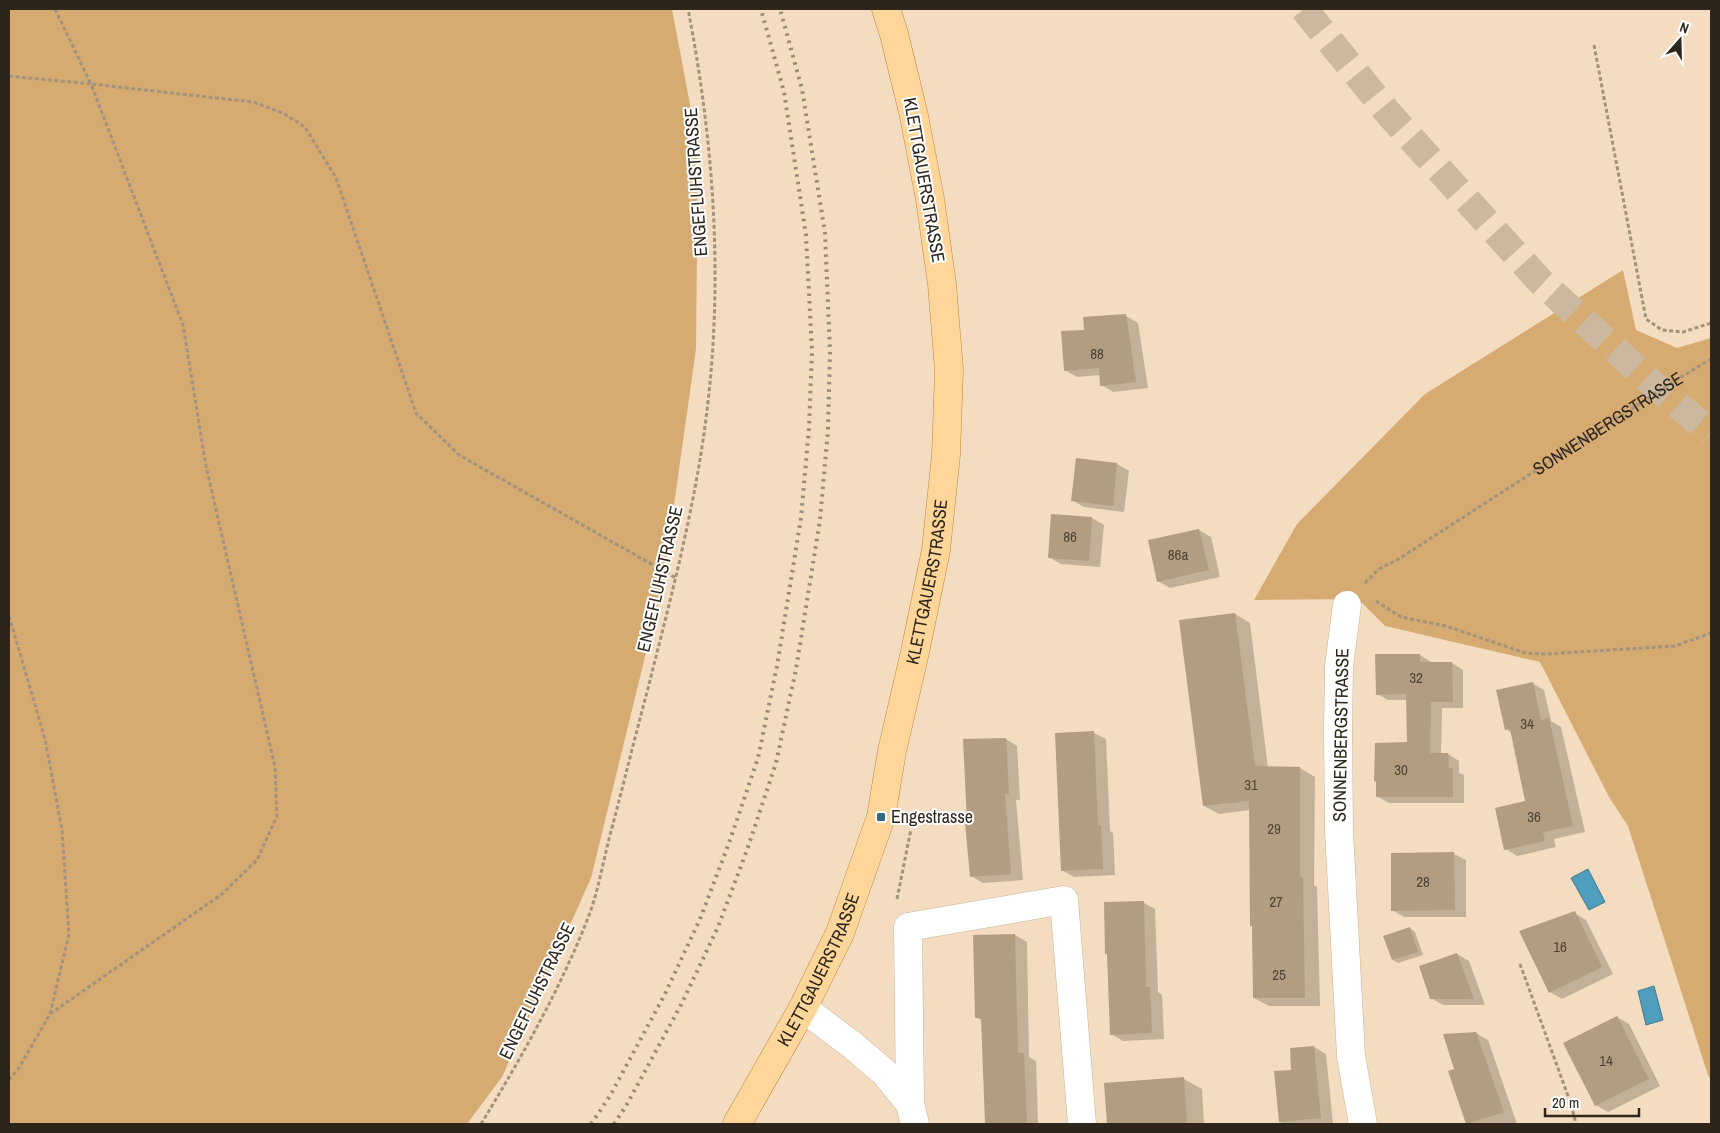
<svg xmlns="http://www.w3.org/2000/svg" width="1720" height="1133" font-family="'Archivo Narrow',sans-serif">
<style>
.green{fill:#d6ab72}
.water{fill:#4f9ebe;stroke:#457a8d}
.shadow{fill:#0003}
.building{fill:#b39d82}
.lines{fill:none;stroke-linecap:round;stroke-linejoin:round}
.highway-tunnel{stroke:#ccb89e;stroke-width:28;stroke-dasharray:28 14;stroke-linecap:butt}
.street-casing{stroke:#c8b296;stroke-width:29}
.secondary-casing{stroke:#c8b296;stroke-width:29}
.primary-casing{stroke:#b68641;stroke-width:29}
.path{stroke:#a3927c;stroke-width:3;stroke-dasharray:4 2.5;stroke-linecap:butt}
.street{stroke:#fff;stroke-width:28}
.secondary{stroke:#fff;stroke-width:28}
.primary{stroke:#ffd69a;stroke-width:28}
.rail{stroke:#9a8a75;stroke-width:4;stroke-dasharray:2.5 5;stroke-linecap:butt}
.poi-dot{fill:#2e6981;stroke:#fff;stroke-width:2}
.labels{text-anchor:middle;stroke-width:4;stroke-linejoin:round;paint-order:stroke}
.number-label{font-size:15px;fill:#4f4435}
.street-label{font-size:18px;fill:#2e261b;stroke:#fff}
.poi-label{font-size:18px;fill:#2e261b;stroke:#fff;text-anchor:start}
</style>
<rect width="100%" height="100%" fill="#f3dcbf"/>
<g class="green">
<polygon points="9,9 672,9 698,147 696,349 663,583 591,878 502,1077 467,1124 9,1124"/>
<polygon points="1623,270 1636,330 1677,348 1711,338 1711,1080 1708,1075 1628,826 1609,797 1540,662 1385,626 1358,599 1254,600 1297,524 1425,394"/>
</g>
<g class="water">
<polygon points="1588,869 1605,902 1589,910 1571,878"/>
<polygon points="1654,986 1663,1020 1646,1025 1638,991"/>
</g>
<g class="shadow">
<polygon points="1126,316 1138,323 1148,388 1113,392 1102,385 1101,375 1077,377 1065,370 1085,331"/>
<polygon points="1117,464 1129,471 1124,512 1084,507 1072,500"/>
<polygon points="1092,518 1104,525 1100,567 1061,564 1049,557"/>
<polygon points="1199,530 1211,537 1220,577 1170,588 1158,581 1149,541"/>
<polygon points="1235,614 1250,623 1268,768 1300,768 1315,777 1314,885 1317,887 1320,1006 1269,1006 1254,998 1250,810 1219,814 1204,806"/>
<polygon points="1420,655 1431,662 1431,664 1452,663 1463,670 1463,708 1442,708 1441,754 1448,754 1459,761 1459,773 1464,775 1464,803 1389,803 1378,797 1409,744 1407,700 1388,700 1377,694"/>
<polygon points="1532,683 1544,690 1551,721 1561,727 1585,832 1554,839 1556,847 1517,856 1506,849 1527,802 1512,733 1506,729"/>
<polygon points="1094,733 1106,739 1110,831 1113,833 1115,875 1074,877 1062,870"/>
<polygon points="1006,739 1017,746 1020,800 1016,800 1023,880 983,883 971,876 968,824"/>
<polygon points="1454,854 1466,860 1466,917 1404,917 1392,910"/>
<polygon points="1144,903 1155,909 1158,992 1162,995 1164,1039 1123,1041 1111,1034"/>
<polygon points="1574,913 1586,920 1613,974 1562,999 1550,992"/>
<polygon points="1410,928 1415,932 1423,955 1398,963 1393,960"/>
<polygon points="1015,935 1027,942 1029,1057 1036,1061 1038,1124 986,1124 982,1021 976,1017"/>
<polygon points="1457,954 1469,961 1485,1005 1443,1005 1431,998"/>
<polygon points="1617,1017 1629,1024 1660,1086 1608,1112 1596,1105"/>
<polygon points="1476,1033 1488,1040 1517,1124 1468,1124 1450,1072 1456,1070"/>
<polygon points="1314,1047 1326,1054 1333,1124 1281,1124 1276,1073 1293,1072"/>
<polygon points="1184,1079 1202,1089 1204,1124 1108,1124 1105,1084"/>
</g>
<g class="building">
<polygon points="1126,314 1136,382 1100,386 1099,368 1064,371 1061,331 1084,330 1083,317"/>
<polygon points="1076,458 1117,463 1113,506 1071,501"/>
<polygon points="1051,514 1092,517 1089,561 1048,558"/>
<polygon points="1199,529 1209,570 1157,582 1148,540"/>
<polygon points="1235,613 1255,766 1300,767 1300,877 1303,877 1305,998 1253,998 1252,926 1250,926 1249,801 1203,806 1179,620"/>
<polygon points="1375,654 1420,654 1420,662 1452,662 1453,702 1431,702 1430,753 1448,753 1449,768 1453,768 1453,797 1376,797 1376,782 1374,781 1375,743 1407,742 1406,694 1376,695"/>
<polygon points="1533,682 1541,720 1549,718 1573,826 1543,832 1545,841 1504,850 1495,808 1525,801 1510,729 1505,730 1496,690"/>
<polygon points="1094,731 1098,825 1101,825 1103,869 1061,871 1055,733"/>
<polygon points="1006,738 1009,794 1005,794 1011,874 970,877 965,823 967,823 963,739"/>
<polygon points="1454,852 1455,910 1391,911 1391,853"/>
<polygon points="1144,901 1146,987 1150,987 1152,1033 1110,1035 1107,954 1105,954 1104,902"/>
<polygon points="1575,911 1602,967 1549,993 1519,931"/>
<polygon points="1410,927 1418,952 1392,960 1383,936"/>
<polygon points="1015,934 1018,1053 1024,1053 1027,1124 985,1124 981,1018 975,1018 973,935"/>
<polygon points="1457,953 1474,999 1430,999 1419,966"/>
<polygon points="1617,1016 1649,1079 1595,1106 1563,1043"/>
<polygon points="1476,1032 1504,1112 1466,1124 1448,1071 1454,1069 1443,1034"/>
<polygon points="1314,1046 1321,1118 1279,1122 1274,1071 1291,1070 1290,1048"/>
<polygon points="1184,1077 1187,1124 1107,1124 1104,1083"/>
</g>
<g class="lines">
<polyline class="highway-tunnel" points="1304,9 1389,114 1540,281 1654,385 1711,433"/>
<defs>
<g id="street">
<polyline points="1347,605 1339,666 1338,731 1339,831 1351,1056 1363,1124"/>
<polyline points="910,1104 908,927 1064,900 1082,1124"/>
</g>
<polyline id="secondary" points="803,1008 851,1044 885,1073 910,1104 915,1124"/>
<g id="primary">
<path id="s2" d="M737,1124l66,-116 37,-75 41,-116 11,-66 23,-99 21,-102 10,-95 3,-85 -7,-86 -12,-85 -16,-83 -20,-82 -8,-25"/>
</g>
</defs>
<use href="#street" class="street-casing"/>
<use href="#secondary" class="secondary-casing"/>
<use href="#primary" class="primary-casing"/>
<g class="path">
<polyline points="55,9 91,84 253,102 283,113 305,127 336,178 416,413 459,455 676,578"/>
<polyline points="1594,45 1646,319 1662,330 1683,332 1711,323"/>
<polyline points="9,76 91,84 183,325 206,466 275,767 277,816 257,860 222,894 50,1014"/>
<path id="s1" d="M1365,583l14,-14 18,-9 279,-180 35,-21"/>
<polyline points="1376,601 1401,617 1446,626 1525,653 1546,654 1675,646 1711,633"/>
<polyline points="9,616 45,739 62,830 69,934 50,1014 19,1068 9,1080"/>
<polyline points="897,899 911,829"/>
<polyline points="1520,964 1571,1104 1576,1124"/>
<path d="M481,1124c39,-64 77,-131 105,-201 11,-26 16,-56 23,-84 13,-49 25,-98 38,-147 24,-95 50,-191 61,-290 15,-131 5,-264 -20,-393"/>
</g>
<use href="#street" class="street"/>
<use href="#secondary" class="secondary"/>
<use href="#primary" class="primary"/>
<g class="rail">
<polyline points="591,1124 610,1096 665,994 700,919 729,843 758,758 777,666 801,518 809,428 812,351 806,235 784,92 761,9"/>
<polyline points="614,1124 626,1106 682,1003 718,927 747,850 776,763 796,669 820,520 828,430 830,351 825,233 802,89 780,9"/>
</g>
</g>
<rect class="poi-dot" x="876" y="812" width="10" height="10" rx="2.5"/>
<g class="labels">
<g class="number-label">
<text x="1097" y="359">88</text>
<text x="1070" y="542">86</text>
<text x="1178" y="560">86a</text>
<text x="1416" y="683">32</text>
<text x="1527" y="729">34</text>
<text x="1401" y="775">30</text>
<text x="1251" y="790">31</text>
<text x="1534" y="822">36</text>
<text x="1274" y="834">29</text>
<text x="1423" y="887">28</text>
<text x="1276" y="907">27</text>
<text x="1560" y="952">16</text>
<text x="1279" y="980">25</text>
<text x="1606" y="1066">14</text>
</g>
<g class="street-label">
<text transform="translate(924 180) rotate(80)" y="6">KLETTGAUERSTRASSE</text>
<text transform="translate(696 182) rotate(-94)" y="6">ENGEFLUHSTRASSE</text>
<text dy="6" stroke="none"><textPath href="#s1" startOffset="291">SONNENBERGSTRASSE</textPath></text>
<text transform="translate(660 579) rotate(-77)" y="6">ENGEFLUHSTRASSE</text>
<text dy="6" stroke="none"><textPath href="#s2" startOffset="580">KLETTGAUERSTRASSE</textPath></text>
<text transform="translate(1341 735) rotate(-89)" y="6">SONNENBERGSTRASSE</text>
<text dy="6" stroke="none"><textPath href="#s2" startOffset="175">KLETTGAUERSTRASSE</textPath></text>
<text transform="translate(537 991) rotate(-64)" y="6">ENGEFLUHSTRASSE</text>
</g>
<g class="poi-label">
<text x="891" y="823">Engestrasse</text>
</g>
</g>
<rect width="1720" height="1133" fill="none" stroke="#2e261b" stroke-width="20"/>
<g transform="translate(1680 40) rotate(20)" stroke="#ffffff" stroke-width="4" paint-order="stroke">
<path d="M0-4L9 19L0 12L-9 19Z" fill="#2e261b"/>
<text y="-8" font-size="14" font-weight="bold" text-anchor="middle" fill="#2e261b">N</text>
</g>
<path d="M1545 1108v8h94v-8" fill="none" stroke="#2e261b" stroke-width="2.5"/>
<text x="1552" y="1108" font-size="15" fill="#2e261b" stroke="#ffffff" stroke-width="4" paint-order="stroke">20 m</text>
</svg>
